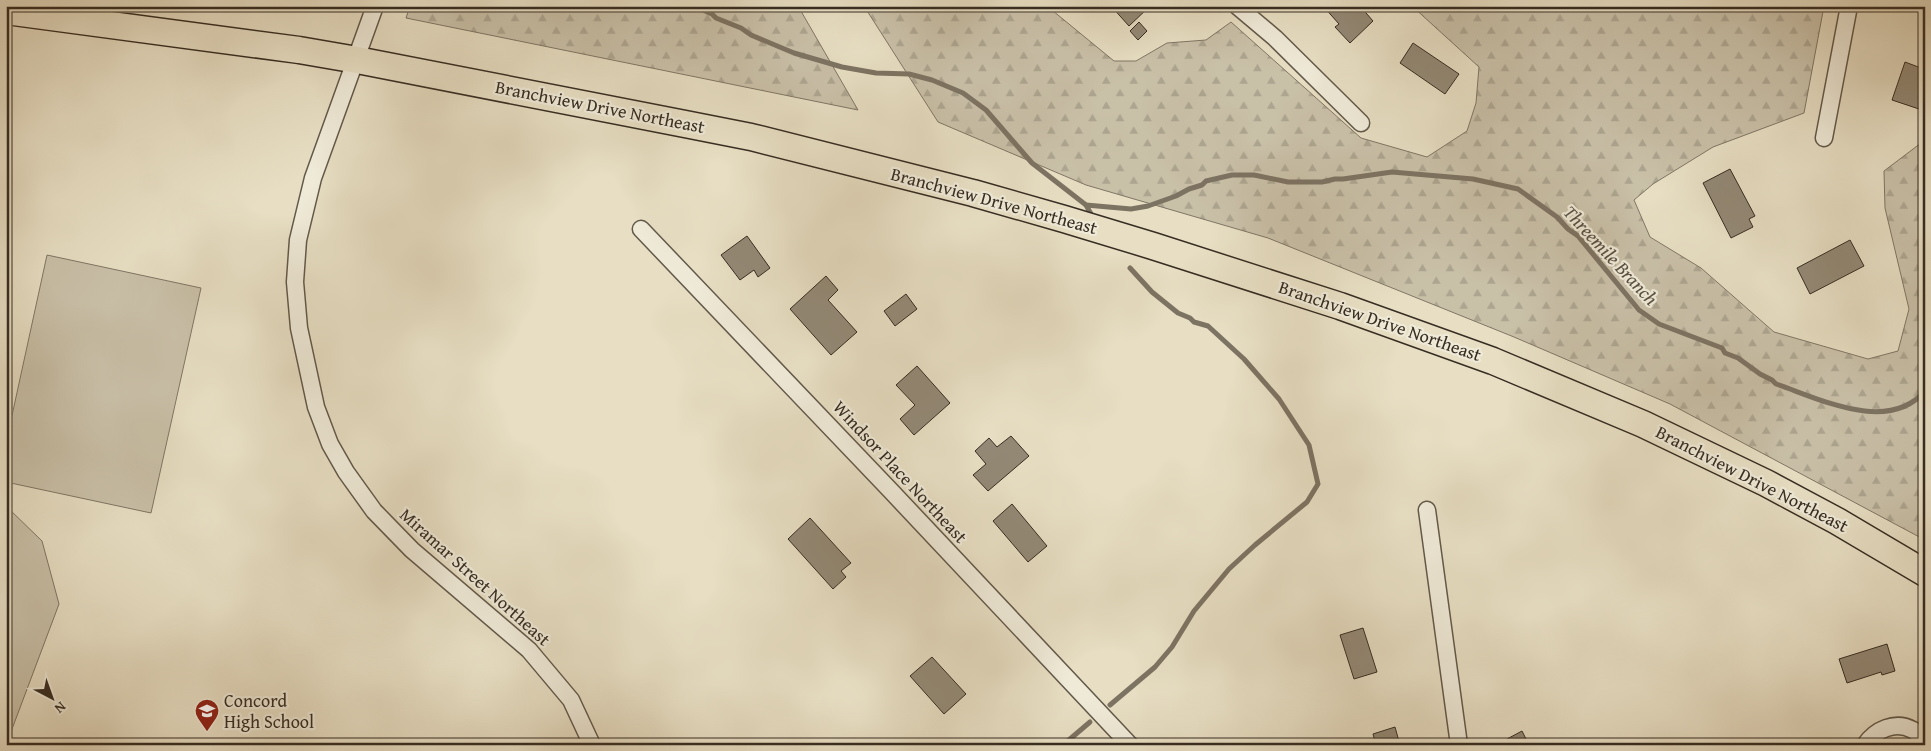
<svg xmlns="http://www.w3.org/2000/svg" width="1931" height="751" font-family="'Gentium Book Plus',serif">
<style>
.forest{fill:url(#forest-firs);stroke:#807665}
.pitch{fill:#c9c0a8;stroke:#807665}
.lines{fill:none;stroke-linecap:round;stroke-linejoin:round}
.stream{stroke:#7d7362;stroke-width:5}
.building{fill:#938976;stroke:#372d22}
.street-casing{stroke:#63594a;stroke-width:19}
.primary-casing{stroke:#372d22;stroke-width:29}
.street{stroke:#efead8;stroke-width:16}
.primary{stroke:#e7dec3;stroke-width:26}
.labels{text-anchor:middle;stroke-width:4.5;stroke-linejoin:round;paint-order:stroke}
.street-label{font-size:18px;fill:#372d22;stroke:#efead8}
.poi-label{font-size:18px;fill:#372d22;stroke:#efead8;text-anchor:start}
.water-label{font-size:19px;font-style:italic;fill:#5a5042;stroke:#efead8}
</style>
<defs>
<pattern id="forest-firs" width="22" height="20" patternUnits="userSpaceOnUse" patternTransform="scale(1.25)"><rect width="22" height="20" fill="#c9c0a8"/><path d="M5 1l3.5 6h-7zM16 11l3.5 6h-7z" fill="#ada590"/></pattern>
</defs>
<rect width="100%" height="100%" fill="#e7dec3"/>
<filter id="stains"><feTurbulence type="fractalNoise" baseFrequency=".004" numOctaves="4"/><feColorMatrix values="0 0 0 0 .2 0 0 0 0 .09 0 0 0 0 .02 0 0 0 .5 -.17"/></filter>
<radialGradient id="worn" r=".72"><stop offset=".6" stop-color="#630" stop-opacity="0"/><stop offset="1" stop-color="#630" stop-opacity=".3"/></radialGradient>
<g class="forest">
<polygon points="410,6 798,6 858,110 406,18"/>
<polygon points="864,6 1047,6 1114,61 1136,61 1167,43 1206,40 1231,22 1361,138 1427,157 1467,131 1476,103 1479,67 1412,6 1824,6 1804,113 1713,147 1653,184 1634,200 1650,237 1701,268 1774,332 1868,359 1898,351 1909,309 1885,208 1884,171 1925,140 1925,540 1670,404 1514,337 1268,238 1086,185 938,122"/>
</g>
<g class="pitch">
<polygon points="47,255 201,288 151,513 6,482 6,443"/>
<polygon points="6,506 42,541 59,604 6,745"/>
</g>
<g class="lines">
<g class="stream">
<path d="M694,6l18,8 4,4 25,10 10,7 43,18 48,14 34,6 33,1 23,6 31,13 23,17 46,53 54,42 45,4 17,-3 28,-10 13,-7 13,-4 4,-4 26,-6h22l34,7h34l13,-3h8l49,-7 81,7 45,10 39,28 11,12 10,7 61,74 20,14 63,24 3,5 13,5 22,16 12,6 4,4c44,15 112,50 149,7"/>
<polyline points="1086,205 1091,214"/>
<polyline points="1110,705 1155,667 1172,647 1194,611 1229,569 1255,545 1307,502 1318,484 1309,445 1279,399 1244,359 1208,326 1194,322 1190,318 1178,313 1152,292 1130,268"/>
<polyline points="1063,745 1090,722"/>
</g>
</g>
<g class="building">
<polygon points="1111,6 1147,6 1148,8 1129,26"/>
<polygon points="1323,6 1360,6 1373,21 1350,43 1335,27 1339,24"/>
<polygon points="1139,22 1147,31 1138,40 1130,31"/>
<polygon points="1413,43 1459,74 1445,94 1400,63"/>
<polygon points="1925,57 1925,111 1892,100 1905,62 1921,68"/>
<polygon points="1730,169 1755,216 1749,219 1753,227 1731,238 1703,183"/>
<polygon points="747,236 770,268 758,277 754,270 740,280 721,255"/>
<polygon points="1850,240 1864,266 1810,294 1797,268"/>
<polygon points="826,276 838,290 828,300 857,332 831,355 790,309"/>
<polygon points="906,294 917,309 895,326 884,311"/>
<polygon points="917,366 950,403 914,435 900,419 915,405 896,385"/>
<polygon points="1011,436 1029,456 988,491 973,475 986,464 975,451 989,438 997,447"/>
<polygon points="1012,504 1047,546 1028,562 993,521"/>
<polygon points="810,518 851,563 841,571 846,577 833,589 788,539"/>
<polygon points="6,617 11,618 6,638"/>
<polygon points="1363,628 1377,672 1354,679 1340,635"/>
<polygon points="1887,644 1895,671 1882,675 1881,672 1847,683 1839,659"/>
<polygon points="932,657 966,694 944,714 910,676"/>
<polygon points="1395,727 1400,745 1376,745 1373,734"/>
<polygon points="1522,731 1529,745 1510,745 1507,739"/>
</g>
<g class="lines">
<defs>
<g id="street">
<polyline points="375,6 313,178 298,240 295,282 299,328 316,407 330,444 346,472 374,511 412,550 529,650 571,700 592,745"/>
<polyline points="1237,6 1275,38 1361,123"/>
<polyline points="1824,138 1849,6"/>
<polyline points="641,229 891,491 1130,745"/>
<polyline points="1427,510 1459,745"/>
<path d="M1865,745c10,-15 30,-25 48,-15 4,2 8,7 12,11"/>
</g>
<polyline id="primary" points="6,11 299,50 357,60 685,124 751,137 973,193 1064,219 1153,246 1340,306 1493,361 1643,424 1766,483 1837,521 1925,573"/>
</defs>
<use href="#street" class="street-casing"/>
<use href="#primary" class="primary-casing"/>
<use href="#street" class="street"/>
<use href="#primary" class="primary"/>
</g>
<defs>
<symbol id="school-pin" viewBox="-11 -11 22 30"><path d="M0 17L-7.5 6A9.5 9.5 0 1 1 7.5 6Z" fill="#8f2418" stroke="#efead8"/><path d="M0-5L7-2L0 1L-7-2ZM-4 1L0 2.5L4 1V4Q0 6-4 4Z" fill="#fff"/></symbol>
</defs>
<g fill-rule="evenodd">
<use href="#school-pin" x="193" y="697" width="28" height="38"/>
</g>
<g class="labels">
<g class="street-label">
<text transform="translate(600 107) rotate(11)" y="6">Branchview Drive Northeast</text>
<text transform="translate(994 201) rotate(15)" y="6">Branchview Drive Northeast</text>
<text transform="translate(1380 321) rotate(19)" y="6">Branchview Drive Northeast</text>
<text transform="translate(900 472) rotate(47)" y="6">Windsor Place Northeast</text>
<text transform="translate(1752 479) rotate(27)" y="6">Branchview Drive Northeast</text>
<text transform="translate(475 577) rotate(42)" y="6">Miramar Street Northeast</text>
</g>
<g class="poi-label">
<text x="224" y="707">Concord<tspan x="224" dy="21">High School</tspan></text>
</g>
<g class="water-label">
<text transform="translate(1611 255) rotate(47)" y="7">Threemile Branch</text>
</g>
</g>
<rect width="1931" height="751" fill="none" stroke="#e7dec3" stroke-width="25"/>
<rect x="8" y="8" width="1916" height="736" fill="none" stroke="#372d22" stroke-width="2.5"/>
<rect x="12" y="12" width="1906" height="726" fill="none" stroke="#372d22"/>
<g transform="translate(52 698) rotate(139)" stroke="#efead8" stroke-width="4" paint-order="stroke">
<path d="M0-4L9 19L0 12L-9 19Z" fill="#372d22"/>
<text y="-8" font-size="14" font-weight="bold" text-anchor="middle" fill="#372d22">N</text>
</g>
<rect width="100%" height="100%" filter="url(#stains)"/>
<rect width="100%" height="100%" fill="url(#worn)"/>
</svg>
